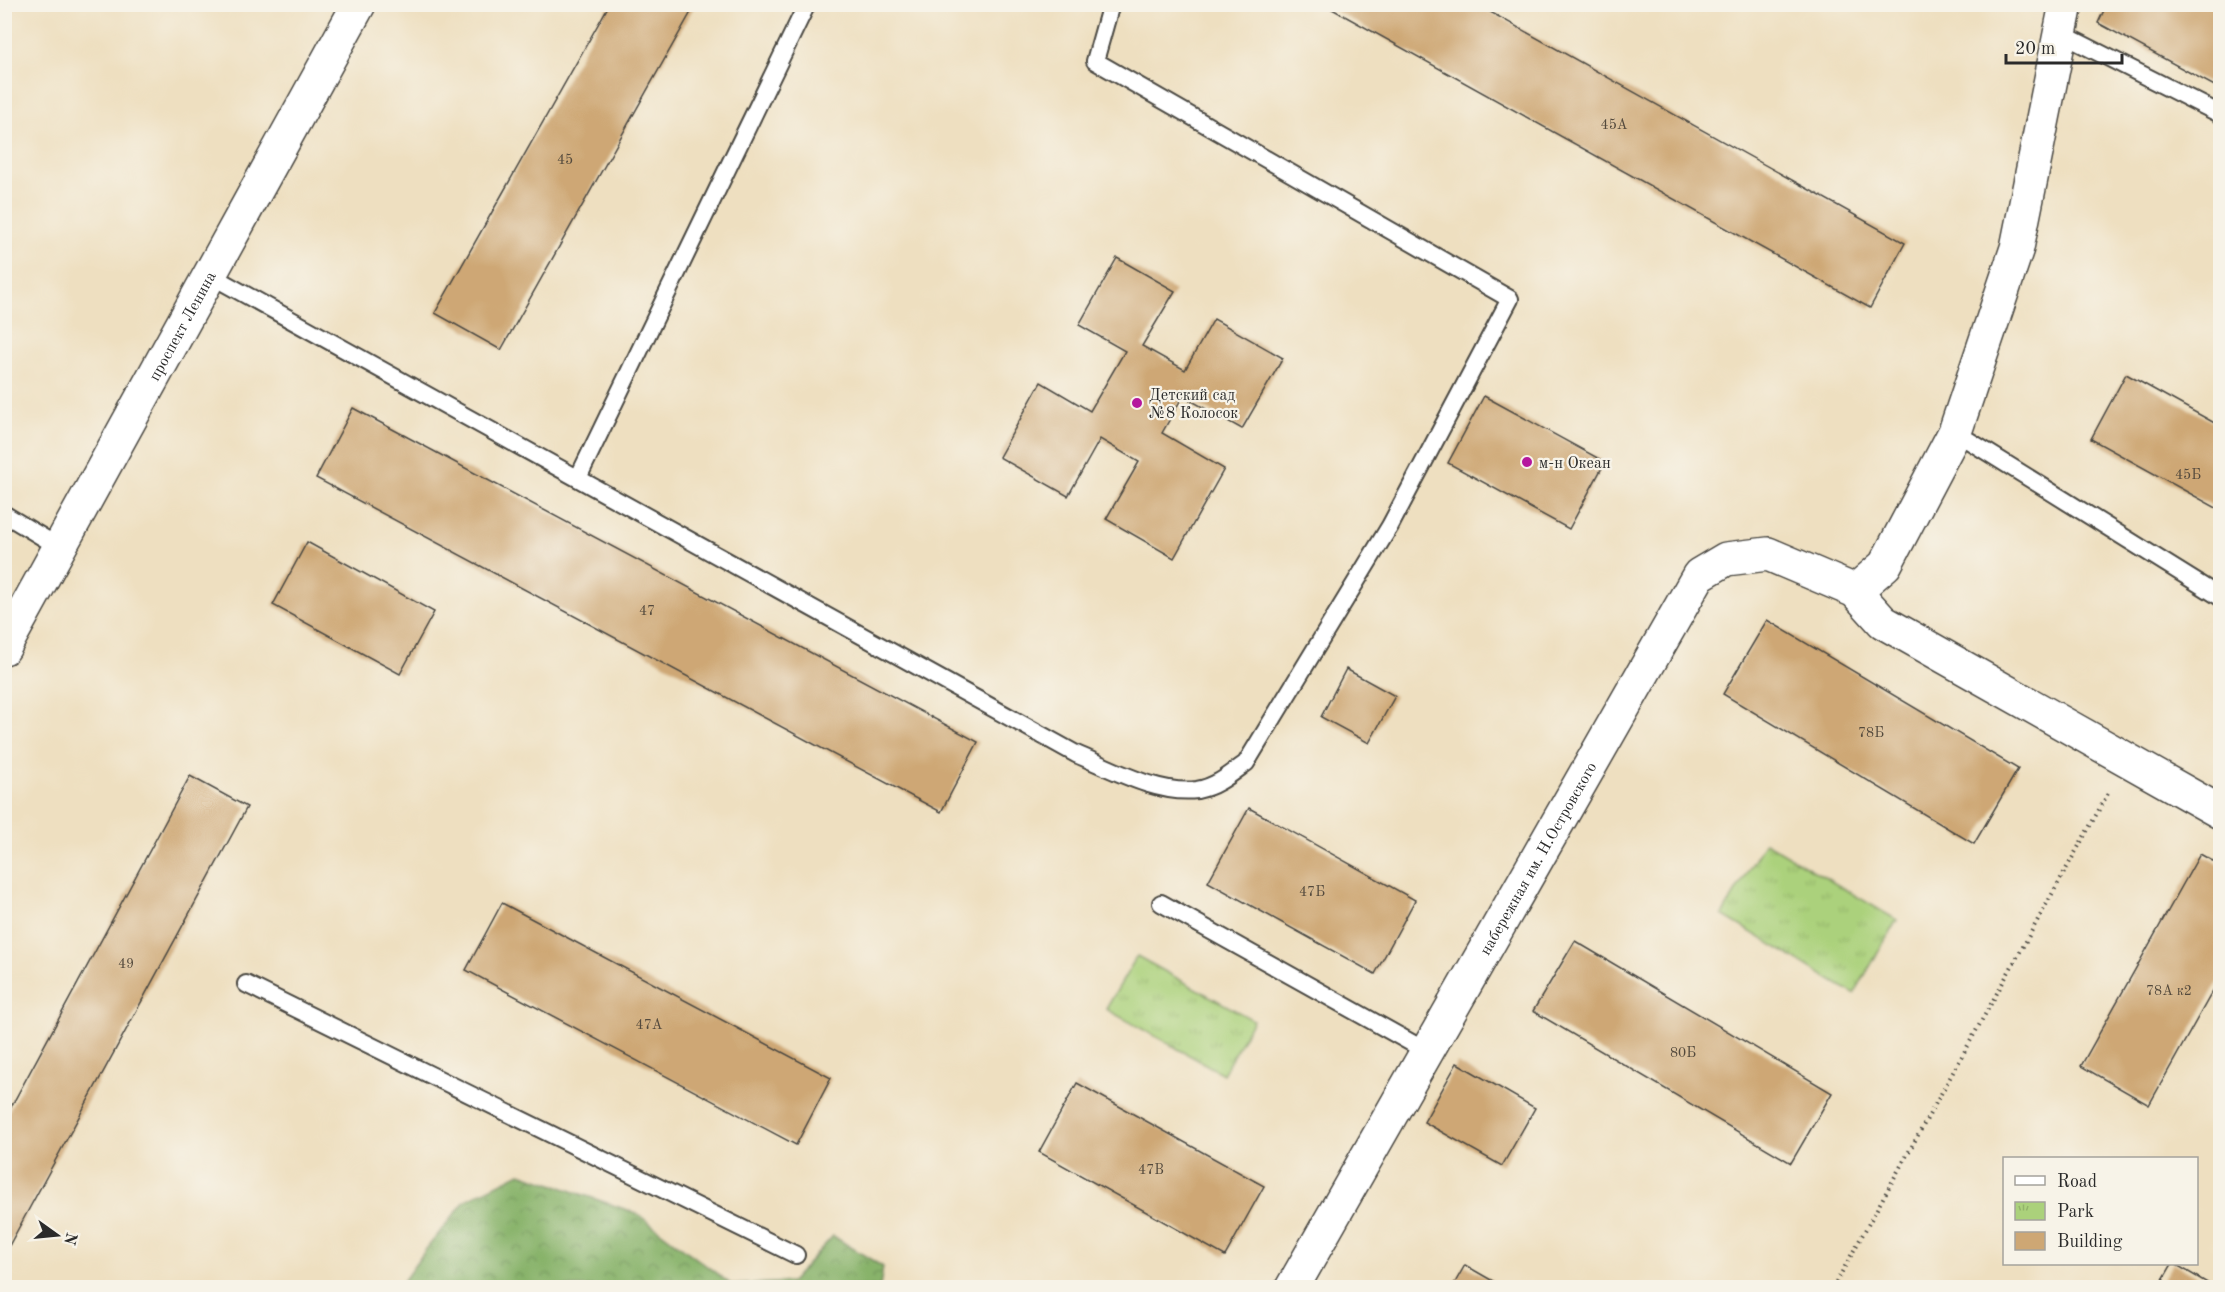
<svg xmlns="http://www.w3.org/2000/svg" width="2225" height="1292" font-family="'Old Standard TT',serif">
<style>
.forest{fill:url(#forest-crowns);stroke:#5a6f4b;stroke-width:1.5}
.park{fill:url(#park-tufts);stroke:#6b7e53;stroke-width:1.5}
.building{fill:#cea774}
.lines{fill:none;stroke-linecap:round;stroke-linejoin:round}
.lane-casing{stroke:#484641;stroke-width:20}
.street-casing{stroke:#484641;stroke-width:36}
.secondary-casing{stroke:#484641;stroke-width:36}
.path{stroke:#484641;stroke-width:4;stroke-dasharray:1.5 4.5;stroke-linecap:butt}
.lane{stroke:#fff;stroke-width:16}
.street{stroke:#fff;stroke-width:33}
.secondary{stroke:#fff;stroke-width:33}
.poi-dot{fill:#b5179e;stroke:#f7f3e8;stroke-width:2}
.labels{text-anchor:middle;stroke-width:4.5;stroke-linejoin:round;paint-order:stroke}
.number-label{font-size:14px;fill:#544a3d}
.street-label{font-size:16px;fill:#2b2b2b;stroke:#f7f3e8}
.poi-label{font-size:16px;fill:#2b2b2b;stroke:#f7f3e8;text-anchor:start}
</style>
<defs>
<pattern id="forest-crowns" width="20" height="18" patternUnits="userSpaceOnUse" patternTransform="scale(1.5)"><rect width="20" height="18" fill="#88b36b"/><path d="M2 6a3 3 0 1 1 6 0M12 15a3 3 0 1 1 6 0" fill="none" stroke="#6f9258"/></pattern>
<pattern id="park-tufts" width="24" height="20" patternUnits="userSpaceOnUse" patternTransform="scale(1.5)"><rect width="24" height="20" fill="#abd17b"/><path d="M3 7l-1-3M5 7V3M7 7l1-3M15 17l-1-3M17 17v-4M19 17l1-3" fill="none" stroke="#93b46a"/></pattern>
</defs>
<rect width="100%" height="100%" fill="#f7f3e8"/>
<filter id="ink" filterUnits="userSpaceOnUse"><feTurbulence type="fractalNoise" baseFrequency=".0167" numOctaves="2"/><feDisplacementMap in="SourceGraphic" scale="12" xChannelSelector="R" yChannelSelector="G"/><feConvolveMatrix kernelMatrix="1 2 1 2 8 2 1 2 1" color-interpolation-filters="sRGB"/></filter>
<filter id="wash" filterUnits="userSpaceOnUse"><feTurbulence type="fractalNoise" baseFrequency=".008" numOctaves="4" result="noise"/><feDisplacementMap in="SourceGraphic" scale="24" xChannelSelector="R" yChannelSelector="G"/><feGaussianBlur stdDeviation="1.35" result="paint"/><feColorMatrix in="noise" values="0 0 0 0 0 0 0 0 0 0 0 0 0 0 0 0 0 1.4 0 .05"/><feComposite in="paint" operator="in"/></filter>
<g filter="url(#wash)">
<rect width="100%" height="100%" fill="#eedfc0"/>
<polygon class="forest" points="520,1173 636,1213 732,1285 791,1282 833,1236 883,1267 880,1287 399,1287 427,1248 466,1200"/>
<g class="park">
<polygon points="1765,842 1897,920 1854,994 1722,915"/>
<polygon points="1137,956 1253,1020 1223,1074 1106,1009"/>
</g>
<g id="blocks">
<g class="building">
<polygon points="1323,4 1476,4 1905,243 1870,308"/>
<polygon points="2107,4 2220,4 2220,89 2098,23"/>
<polygon points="609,5 695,5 501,350 435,313"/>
<polygon points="1117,258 1175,291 1142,346 1185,370 1214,319 1283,358 1242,429 1183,396 1162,433 1224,469 1174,558 1106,519 1139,462 1100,439 1068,496 999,457 1041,382 1090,411 1125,351 1079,325"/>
<polygon points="2126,374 2220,426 2220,510 2091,439"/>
<polygon points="1484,396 1605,462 1569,529 1448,463"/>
<polygon points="353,408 978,742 941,812 316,478"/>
<polygon points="307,542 434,612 400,674 273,605"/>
<polygon points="1767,620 2018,769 1974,844 1723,694"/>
<polygon points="1346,669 1395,696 1369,743 1321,717"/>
<polygon points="190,776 247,807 4,1255 4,1120"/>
<polygon points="1249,808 1415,900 1375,974 1208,882"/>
<polygon points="2200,854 2220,865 2220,978 2149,1105 2081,1066"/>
<polygon points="502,903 831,1078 796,1145 466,970"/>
<polygon points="1575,941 1832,1093 1791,1163 1533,1011"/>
<polygon points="1457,1063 1535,1108 1502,1166 1424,1122"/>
<polygon points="1077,1083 1264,1186 1225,1256 1039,1152"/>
<polygon points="2172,1264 2175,1264 2216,1288 2158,1288"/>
<polygon points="1465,1265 1505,1288 1452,1288"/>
</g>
</g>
</g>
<g filter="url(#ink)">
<use href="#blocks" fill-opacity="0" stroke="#484641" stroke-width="1.5"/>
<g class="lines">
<defs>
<g id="lane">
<polyline points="2060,33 2220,114"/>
<path d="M210,275l866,479c36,15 82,41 121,36 19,-3 34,-16 49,-27l144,-237 120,-227 -415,-238 16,-57"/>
<polyline points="1955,432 2220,597"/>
<polyline points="578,478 807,4"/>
<polyline points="4,514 59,547"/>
<polyline points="1161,903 1426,1051"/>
<polyline points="246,984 796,1255"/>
</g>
<g id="street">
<polyline points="1855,591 1885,565 1955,432 2017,248 2066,4"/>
<path id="s1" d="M1292,1288l407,-713 27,-16 42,-5 87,37 28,31 337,190"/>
</g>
<g id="secondary">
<path id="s2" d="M4,648l355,-644"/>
</g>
</defs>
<use href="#lane" class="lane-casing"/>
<use href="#street" class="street-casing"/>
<use href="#secondary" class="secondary-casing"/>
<polyline class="path" points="1833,1288 2110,790"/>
<use href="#lane" class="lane"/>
<use href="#street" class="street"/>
<use href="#secondary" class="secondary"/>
</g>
</g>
<g class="poi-dot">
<circle cx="1137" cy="403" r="6"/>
<circle cx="1527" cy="462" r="6"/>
</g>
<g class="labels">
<g class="number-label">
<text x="1614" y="129">45А</text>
<text x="565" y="164">45</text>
<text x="2188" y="479">45Б</text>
<text x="647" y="615">47</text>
<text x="1871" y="737">78Б</text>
<text x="1312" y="896">47Б</text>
<text x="126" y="968">49</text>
<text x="2169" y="995">78А к2</text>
<text x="649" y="1029">47А</text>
<text x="1683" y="1057">80Б</text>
<text x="1151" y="1174">47В</text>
</g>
<g class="street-label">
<text dy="6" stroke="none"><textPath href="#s2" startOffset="368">проспект Ленина</textPath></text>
<text dy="6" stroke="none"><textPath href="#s1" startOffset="495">набережная им. Н.Островского</textPath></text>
</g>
<g class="poi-label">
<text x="1149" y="400">Детский сад<tspan x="1149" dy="18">№8 Колосок</tspan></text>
<text x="1539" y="468">м-н Океан</text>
</g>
</g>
<rect width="2225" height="1292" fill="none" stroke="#f7f3e8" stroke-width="24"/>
<rect x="2003" y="1157" width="195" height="108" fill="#f7f3e8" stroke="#a5a39c" stroke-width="1.5"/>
<rect x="2015" y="1176" width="30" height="9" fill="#ffffff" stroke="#a5a39c" stroke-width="1.5"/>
<text x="2057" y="1187" font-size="18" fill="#2b2b2b">Road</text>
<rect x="2015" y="1202" width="30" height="18" fill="url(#park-tufts)" stroke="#a5a39c" stroke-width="1.5"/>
<text x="2057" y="1217" font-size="18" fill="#2b2b2b">Park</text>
<rect x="2015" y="1232" width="30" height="18" fill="#cea774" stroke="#a5a39c" stroke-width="1.5"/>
<text x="2057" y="1247" font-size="18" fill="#2b2b2b">Building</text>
<g transform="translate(57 1235) rotate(105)" stroke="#f7f3e8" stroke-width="4.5" paint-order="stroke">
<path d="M0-4.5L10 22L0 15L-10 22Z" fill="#2b2b2b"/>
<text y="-9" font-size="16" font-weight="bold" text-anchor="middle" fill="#2b2b2b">N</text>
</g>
<path d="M2006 54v9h116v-9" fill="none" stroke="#2b2b2b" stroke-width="3"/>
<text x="2015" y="54" font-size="18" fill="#2b2b2b" stroke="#f7f3e8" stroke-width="4.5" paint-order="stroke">20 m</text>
</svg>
